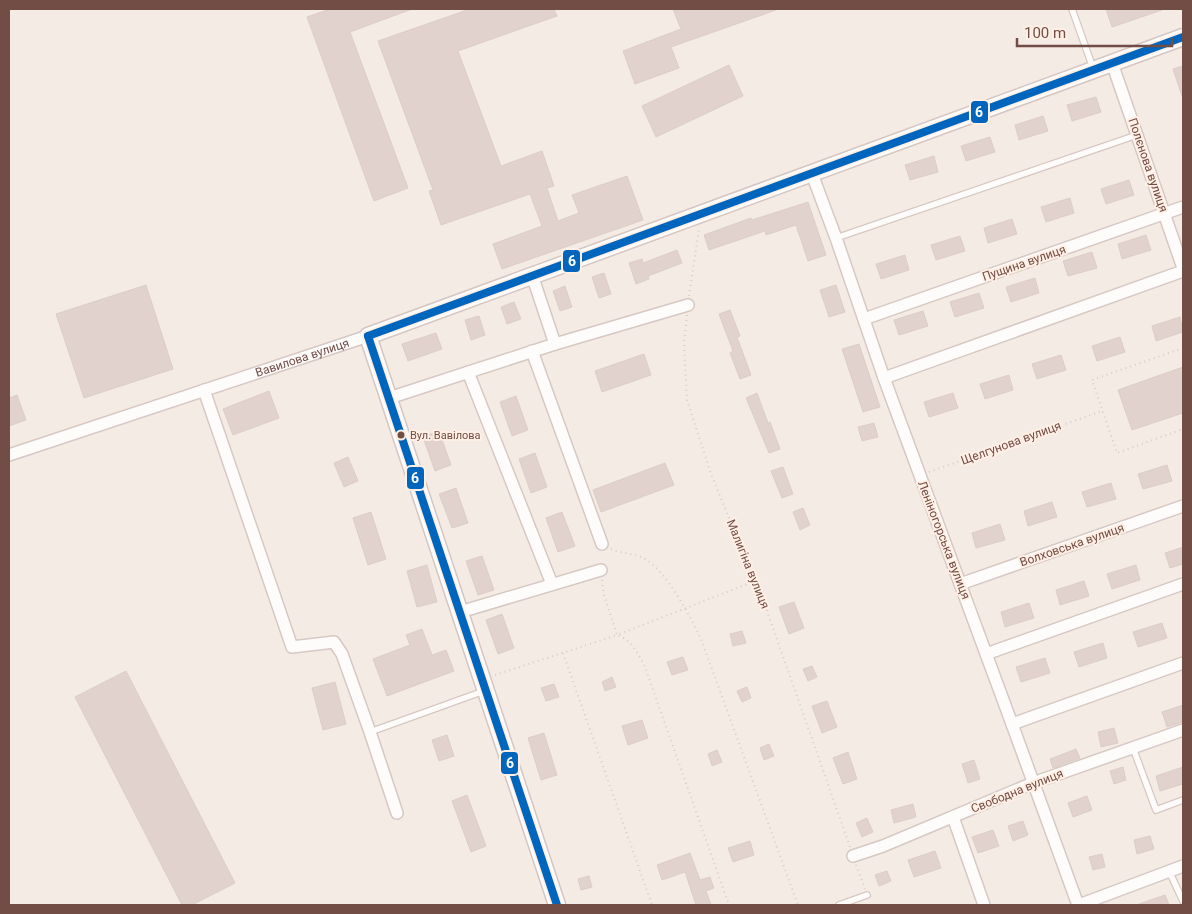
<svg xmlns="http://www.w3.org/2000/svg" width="1192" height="914" font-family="Roboto,sans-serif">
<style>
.building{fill:#e1d2cd;stroke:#ddcdc7}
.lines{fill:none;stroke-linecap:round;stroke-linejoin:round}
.lane-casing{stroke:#d6c8c3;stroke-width:8}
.street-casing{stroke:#d6c8c3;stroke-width:14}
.secondary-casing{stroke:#d5c6c2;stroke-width:19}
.path{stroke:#d6cbc8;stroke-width:2;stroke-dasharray:1 4;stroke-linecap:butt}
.lane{stroke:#fefcfb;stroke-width:5.5}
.street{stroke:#fefcfb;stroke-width:11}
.secondary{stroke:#fefcfb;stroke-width:16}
.bus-1-casing{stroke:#ffefe4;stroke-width:11}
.bus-1{stroke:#0065bd;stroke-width:8}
.bus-dot{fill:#724d46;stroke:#ffefe4;stroke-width:2}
.labels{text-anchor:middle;stroke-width:4;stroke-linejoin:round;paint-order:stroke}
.bus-label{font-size:11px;fill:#724d46;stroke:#ffefe4;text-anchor:start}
.street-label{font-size:12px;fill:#724d46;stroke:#ffefe4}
.line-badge{stroke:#ffefe4;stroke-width:2}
.badge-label{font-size:14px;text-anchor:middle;font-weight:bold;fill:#fff}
</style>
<rect width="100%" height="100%" fill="#f5ebe5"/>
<g class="building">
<polygon points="330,9 412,9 350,32 408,188 374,201 307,17"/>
<polygon points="470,9 554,9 557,16 458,51 501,166 542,151 554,186 547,188 558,221 579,213 572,195 627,176 643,220 502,269 493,244 542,226 530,194 441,225 429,191 433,190 378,41"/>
<polygon points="673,9 776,9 776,10 671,47 679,68 635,84 623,51 681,29"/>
<polygon points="1106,9 1161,9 1162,10 1112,27"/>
<polygon points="729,65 743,96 656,137 642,106"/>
<polygon points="1183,66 1183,96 1182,96 1173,69"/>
<polygon points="1096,97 1101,112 1072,121 1067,105"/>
<polygon points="1043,116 1048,131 1019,140 1015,125"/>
<polygon points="990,137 995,152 966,161 961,146"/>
<polygon points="934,156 938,172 910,180 905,165"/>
<polygon points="1129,180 1134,195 1106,204 1101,189"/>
<polygon points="1070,198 1074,213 1046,222 1041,207"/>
<polygon points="808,202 826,255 808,261 796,225 766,235 765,231 709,250 704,235 751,218 752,220"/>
<polygon points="1012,219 1017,234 988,243 984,228"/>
<polygon points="1146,235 1151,250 1122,259 1118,244"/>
<polygon points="960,236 965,251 936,260 931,245"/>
<polygon points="677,250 682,263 648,276 649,279 636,284 629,263 642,259 643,263"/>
<polygon points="1092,252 1097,268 1068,276 1063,261"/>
<polygon points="905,255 909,270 881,279 876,264"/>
<polygon points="604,273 611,294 599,298 592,277"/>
<polygon points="1035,278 1039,293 1011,302 1006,287"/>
<polygon points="146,285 173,369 84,398 56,314"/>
<polygon points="836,285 845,312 829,317 820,290"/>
<polygon points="565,286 572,307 560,311 553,291"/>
<polygon points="979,293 984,308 955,317 950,302"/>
<polygon points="514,302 521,319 507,324 501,307"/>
<polygon points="730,310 740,336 737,337 751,375 740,379 730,353 733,351 719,314"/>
<polygon points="923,311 928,326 899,335 894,320"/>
<polygon points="479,316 485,335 471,340 465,320"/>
<polygon points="1180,317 1183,332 1156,341 1152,326"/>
<polygon points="436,333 442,349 408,361 402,344"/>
<polygon points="1120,337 1125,352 1097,361 1092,346"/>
<polygon points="859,344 880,407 863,412 842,349"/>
<polygon points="644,354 651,375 602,392 595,371"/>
<polygon points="1061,355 1066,370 1037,379 1032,364"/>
<polygon points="1183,367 1183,413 1132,430 1118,390"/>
<polygon points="1009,375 1013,390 985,399 980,384"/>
<polygon points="269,391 279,418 233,435 223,409"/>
<polygon points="757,393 768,423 770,422 780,449 769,453 746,398"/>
<polygon points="953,393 958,408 929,417 924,402"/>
<polygon points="17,395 26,420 9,426 9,398"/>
<polygon points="516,396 528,430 512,436 500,402"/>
<polygon points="874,423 878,437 862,441 858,427"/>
<polygon points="439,431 451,465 435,471 423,437"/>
<polygon points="535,453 547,487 531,493 519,459"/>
<polygon points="348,457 358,481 344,487 334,463"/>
<polygon points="665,463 674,485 601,512 593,490"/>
<polygon points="1167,465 1172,481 1143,489 1138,474"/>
<polygon points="783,467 793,494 782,498 771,471"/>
<polygon points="1111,483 1116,499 1087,507 1082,492"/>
<polygon points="456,488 468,523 452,528 439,494"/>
<polygon points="1052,502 1057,517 1028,526 1024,511"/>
<polygon points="803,508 810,525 800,530 793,512"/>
<polygon points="371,512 386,559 368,565 353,518"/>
<polygon points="562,512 575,546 558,552 546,518"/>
<polygon points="1000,524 1005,540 976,548 972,533"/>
<polygon points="1183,547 1183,564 1170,568 1165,553"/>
<polygon points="482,556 494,590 478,595 466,561"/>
<polygon points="427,565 437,602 417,607 407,571"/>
<polygon points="1136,565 1140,580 1112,589 1107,574"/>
<polygon points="1084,581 1089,596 1060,605 1056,590"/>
<polygon points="794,602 804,628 789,634 779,607"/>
<polygon points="1029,603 1034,618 1005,627 1001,612"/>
<polygon points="502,614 514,648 498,654 486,620"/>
<polygon points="1162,623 1167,638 1138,647 1133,632"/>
<polygon points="422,629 432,655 446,650 454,671 387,696 373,659 410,645 406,635"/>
<polygon points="742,631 746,643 733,646 730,634"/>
<polygon points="1103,643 1107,658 1079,667 1074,652"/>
<polygon points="683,657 688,670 672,675 667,662"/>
<polygon points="1045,658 1050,673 1021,682 1016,667"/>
<polygon points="812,666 817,677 808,681 803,669"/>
<polygon points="126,671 235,883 192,905 182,905 75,697"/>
<polygon points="612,677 616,687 605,691 602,682"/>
<polygon points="335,682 346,724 323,730 312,688"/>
<polygon points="554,684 559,697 546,701 541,688"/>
<polygon points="747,687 751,698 742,702 737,691"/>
<polygon points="827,701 837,727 822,733 812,706"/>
<polygon points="1183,705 1183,722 1167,727 1162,712"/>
<polygon points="642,720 648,738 628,745 622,726"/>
<polygon points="1114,728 1118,743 1101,747 1098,732"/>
<polygon points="544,733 557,775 541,780 528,738"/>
<polygon points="447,735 454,756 439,761 432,740"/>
<polygon points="769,744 774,756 764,760 760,748"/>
<polygon points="1076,749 1080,758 1053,768 1050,759"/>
<polygon points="717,750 722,762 712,766 708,754"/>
<polygon points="848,752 857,779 843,784 833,758"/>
<polygon points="974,760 980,779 968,783 962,764"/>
<polygon points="1123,767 1126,780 1114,784 1110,771"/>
<polygon points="1183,767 1183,784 1160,791 1156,776"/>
<polygon points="467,795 486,846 471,852 452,801"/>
<polygon points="1087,796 1092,810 1073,817 1068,803"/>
<polygon points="913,804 916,817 894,823 891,810"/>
<polygon points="867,818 873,832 862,837 856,823"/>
<polygon points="1023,821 1028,835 1013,841 1008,826"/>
<polygon points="993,830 999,846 978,853 972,837"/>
<polygon points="1150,836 1154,849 1137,854 1134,840"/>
<polygon points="750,841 754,855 733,862 728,848"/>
<polygon points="935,851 941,868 914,877 908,860"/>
<polygon points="690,853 700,880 710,877 714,888 706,891 711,905 696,905 685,872 662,880 657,865"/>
<polygon points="1102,854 1105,867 1093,870 1089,857"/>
<polygon points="887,871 891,881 879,886 875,875"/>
<polygon points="589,876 592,887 581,890 578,879"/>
<polygon points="1165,895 1169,905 1139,905 1139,904"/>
</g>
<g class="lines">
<defs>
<g id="lane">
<polyline points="1072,9 1093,68"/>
<polyline points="836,238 1137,135"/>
<polyline points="370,732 484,691"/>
<polyline points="1133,748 1156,810 1183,800"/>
<polyline points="1169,871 1183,901"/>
<polyline points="839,905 867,895"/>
</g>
<g id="street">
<polyline points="1112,63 1183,268"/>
<polyline points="812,174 836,238 884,378 1012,724 1078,905"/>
<polyline points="864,319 1183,207"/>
<polyline points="555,344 688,305"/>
<polyline points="532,351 602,544"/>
<polyline points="468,372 552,584"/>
<polyline points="884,378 1183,271"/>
<polyline points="204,390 292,647 334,642 342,654 370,732 397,813"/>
<polyline points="389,398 555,344 532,275"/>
<path id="s1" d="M9,455l359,-119"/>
<polyline points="960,584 1183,506"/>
<polyline points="460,612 601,570"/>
<polyline points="986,654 1183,584"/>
<polyline points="1012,724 1183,663"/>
<polyline points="953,817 984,905"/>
<polyline points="853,856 883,846 1033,783 1183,730"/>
<polyline points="1079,905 1183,866"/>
</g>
<polyline id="secondary" points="557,905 368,336 1183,37"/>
</defs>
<use href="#lane" class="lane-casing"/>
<use href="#street" class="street-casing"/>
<use href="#secondary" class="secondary-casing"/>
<g class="path">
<polyline points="689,296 699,229"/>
<polyline points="687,315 684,343 687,400 711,474 766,608 850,847"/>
<polyline points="1183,348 1092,380 1117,453 1183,429"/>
<polyline points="929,472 1102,411"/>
<path d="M611,549c11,5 24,4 34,10 24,15 44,56 56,80l97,266"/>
<polyline points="602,580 604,595 617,635 755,581"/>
<polyline points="563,653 652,905"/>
<path d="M495,675l122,-40c15,5 21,19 28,32l84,238"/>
<polyline points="856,865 865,889"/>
</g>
<use href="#lane" class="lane"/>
<use href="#street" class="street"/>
<use href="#secondary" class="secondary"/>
<defs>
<g id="bus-1">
<polyline points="368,336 1183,37"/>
<polyline points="368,336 557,905"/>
</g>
</defs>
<use href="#bus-1" class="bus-1-casing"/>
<use href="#bus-1" class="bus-1"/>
</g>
<circle class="bus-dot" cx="401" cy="435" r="4.5"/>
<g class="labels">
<g class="bus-label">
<text x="410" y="439">Вул. Вавілова</text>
</g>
<g class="street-label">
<text transform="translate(1148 165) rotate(71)" y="4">Полєнова вулиця</text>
<text transform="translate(1024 263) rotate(-19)" y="4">Пущина вулиця</text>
<text dy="4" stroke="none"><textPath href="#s1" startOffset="309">Вавилова вулиця</textPath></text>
<text transform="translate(1011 443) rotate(-20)" y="4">Щелгунова вулиця</text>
<text transform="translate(944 540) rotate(69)" y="4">Леніногорська вулиця</text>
<text transform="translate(1072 545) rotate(-19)" y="4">Волховська вулиця</text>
<text transform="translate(748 564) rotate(68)" y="4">Малигіна вулиця</text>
<text transform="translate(1017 791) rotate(-22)" y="4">Свободна вулиця</text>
</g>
</g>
<g class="line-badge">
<rect x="970" y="100" width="19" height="24" rx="5" fill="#0065bd"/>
<rect x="562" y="249" width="19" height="24" rx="5" fill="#0065bd"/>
<rect x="406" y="466" width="19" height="24" rx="5" fill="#0065bd"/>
<rect x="500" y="751" width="19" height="24" rx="5" fill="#0065bd"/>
</g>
<g class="badge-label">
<text x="979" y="117">6</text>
<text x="572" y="266">6</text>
<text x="415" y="483">6</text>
<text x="510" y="768">6</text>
</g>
<rect width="1192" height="914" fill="none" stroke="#724d46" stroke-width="20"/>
<path d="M1017 38v8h155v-8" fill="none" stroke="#724d46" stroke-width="2.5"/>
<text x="1024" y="38" font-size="15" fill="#724d46" stroke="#ffefe4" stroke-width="4" paint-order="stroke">100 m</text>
</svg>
